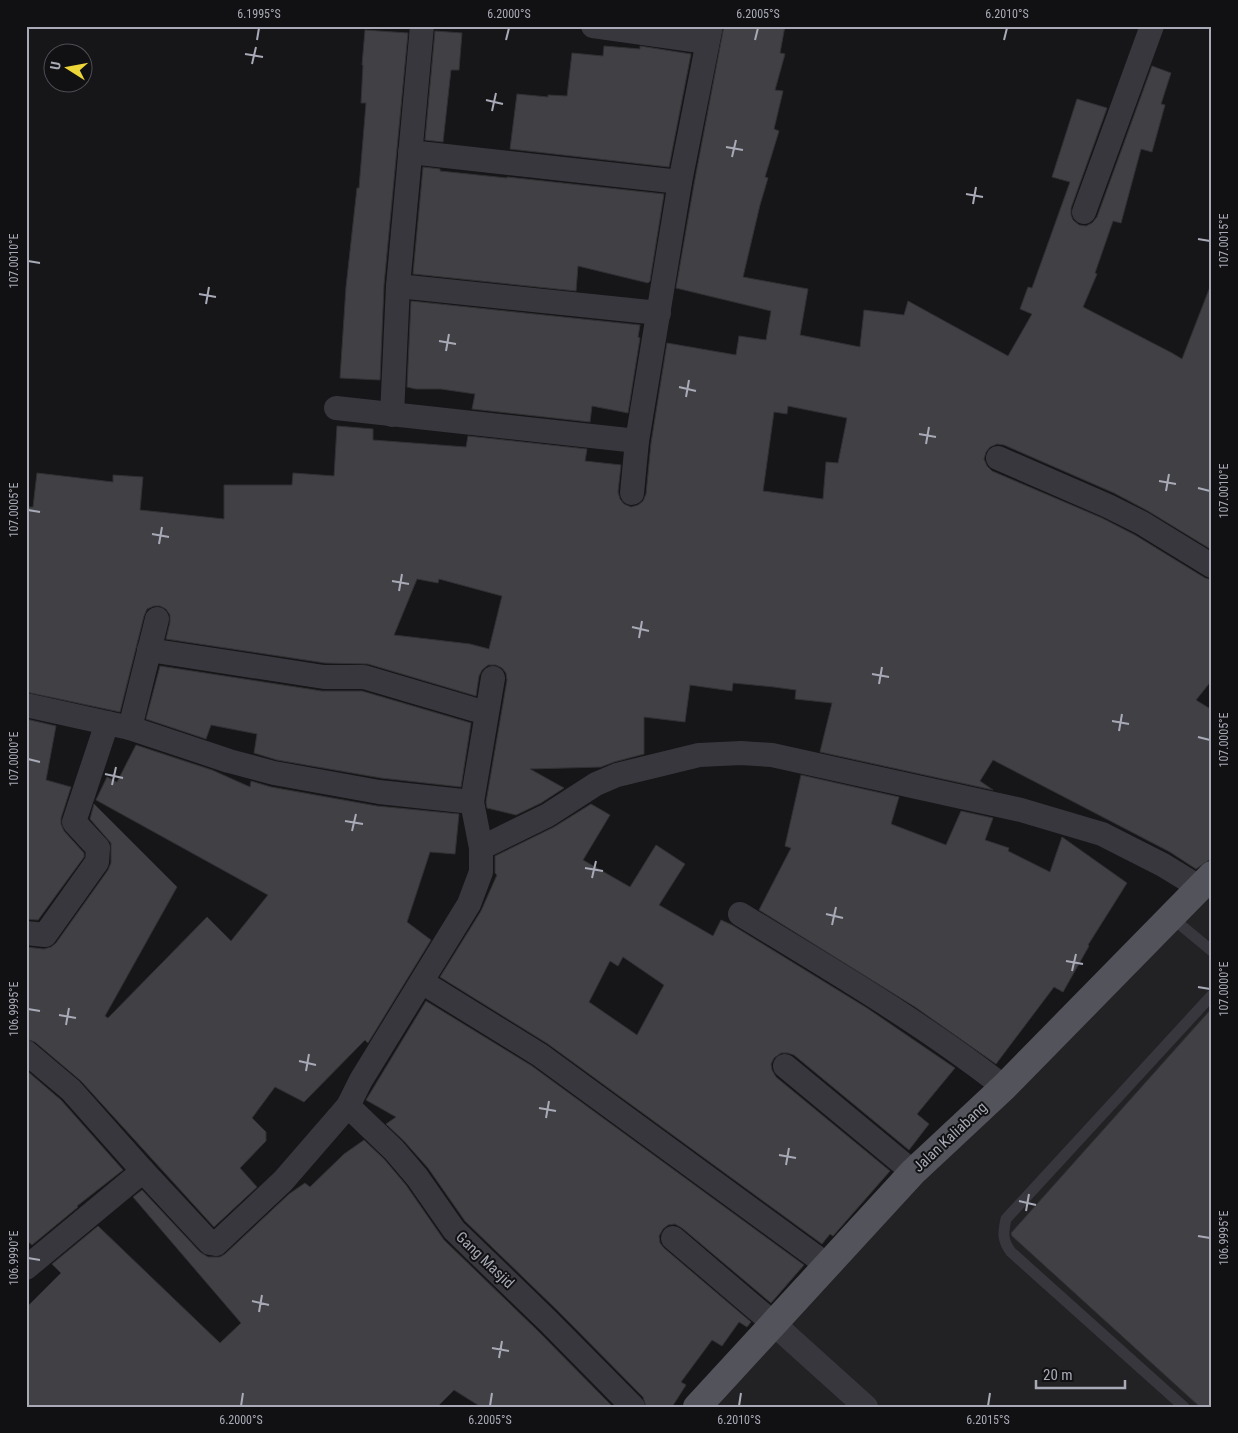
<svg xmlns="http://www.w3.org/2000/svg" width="1238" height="1433" font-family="'Roboto Condensed',sans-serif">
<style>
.built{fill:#222225}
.building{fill:#404045;stroke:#313034;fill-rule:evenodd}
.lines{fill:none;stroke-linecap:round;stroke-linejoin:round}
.service{stroke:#37373d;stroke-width:11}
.minor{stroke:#37373d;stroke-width:24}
.primary{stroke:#53535c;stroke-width:28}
.ticks{fill:none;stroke:#a8aab7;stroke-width:2}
.labels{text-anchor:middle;stroke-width:4;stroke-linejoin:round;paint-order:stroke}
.street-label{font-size:15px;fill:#a8aab7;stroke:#111113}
.neatline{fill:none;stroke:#a8aab7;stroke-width:2}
.ticks-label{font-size:12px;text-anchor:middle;fill:#a8aab7}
</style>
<rect width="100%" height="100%" fill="#161618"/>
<polygon class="built" points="1212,875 1212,1407 697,1407"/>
<g class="building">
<path d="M724,26h61l-5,27 5,1 -10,36 8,1 -9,38 5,2 -14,46 3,1 -8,27 -17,72 65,12 -8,46 60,12 4,-37 40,5 4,-14 100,55 24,-42 -12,-5 8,-22 4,1 38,-106 -18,-5 25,-78 30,9 -36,100v7l2,5 6,5 7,1 6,-3 5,-6 55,-151 19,7 -10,31 4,1 -13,47 -11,-3 -20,74 -8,-2 -18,52 2,1 -14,33 89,46 10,6 28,-72 2,1v262l-64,-39 -34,-18 -110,-48 -7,-1 -7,3 -4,5 -2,7 3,7 5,5 110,47 33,17 70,43 7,2v100l-16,20 16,10v148l-16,11 -26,-17 -177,-92 -13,21 13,9 -173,-38 12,-49 -37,-4 1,-9 -22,-3 -41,-4 -1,8 -42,-6 -5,37 -41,-5v37l-30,8 -13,5 -71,2 34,19 -23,15 -25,12 -29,-7 -1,-6 21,-122 -1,-7 -4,-5 -6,-3h-8l-6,5 -3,6 -3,20 -108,-32 -43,-1 -159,-24 4,-17v-7l-4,-6 -6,-3h-6l-7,3 -3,7 -24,96 -94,-20v-168l3,-17h4l4,-34 76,9v-7l30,2 -3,33 84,9v-34h68l1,-12 41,3 3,-50 36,3v11l93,7 2,-11 119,13 -2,12 36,4 -3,27 2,7 4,5 7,3 7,-2 5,-4 3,-7 5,-51 16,-100 69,12 3,-19 27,4 5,-29 -95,-23 18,-104zM788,406l59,12 -9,45 -12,-1 -3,37 -60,-8 11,-79 13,2zM417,579l21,4 1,-4 63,17 -13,53 -19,-5 -76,-9z"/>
<polygon points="365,30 408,33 384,285 380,380 340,378 346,287 357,188 359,188 366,103 361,103 363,65 362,65"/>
<polygon points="435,31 462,33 459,70 451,70 443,142 425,140"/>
<polygon points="604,46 640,49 640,46 691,54 669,167 510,149 517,94 548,97 548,95 567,96 572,53 603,56"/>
<polygon points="423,167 440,169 440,171 507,178 507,177 664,194 650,281 648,283 578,266 576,291 413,274"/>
<polygon points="411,301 640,325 638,337 640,338 628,413 592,406 590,422 472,409 475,394 441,389 416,389 407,387"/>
<polygon points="160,666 322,691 362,691 471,723 461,787 381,778 277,760 254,753 257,734 211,725 206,739 146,719"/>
<polygon points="26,719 56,726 46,780 71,787 61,818 61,824 64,831 84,853 84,857 38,920 26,919"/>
<polygon points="136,745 212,770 250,787 251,781 271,787 377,806 459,814 455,854 430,852 407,922 431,940 368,1043 365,1040 304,1102 275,1087 252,1118 266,1132 266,1141 240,1168 257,1187 214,1227 81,1081 35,1042 26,1039 26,947 44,949 51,947 56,943 108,870 111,863 111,843 90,819 94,804 177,887 105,1016 108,1018 207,917 231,941 268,895 96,800 107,777 117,782"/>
<polygon points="801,775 899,797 891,824 946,845 961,811 993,818 985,840 1009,848 1008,851 1050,872 1062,837 1127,883 1088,945 1089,946 1063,992 1054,987 996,1064 915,1007 759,910 791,848 785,846"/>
<path d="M591,804l19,11 -27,45 47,27 26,-42 29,19 -26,41 54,31 8,-16 11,5 135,83 88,60 -38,46 12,10 -20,26 -115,-95 -6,-2h-7l-7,5 -3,6 1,6 4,7 114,94 -57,65 -3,-2 -8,10 -274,-200 -108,-67 41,-66 16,-36 -2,-2v-17l59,-29zM623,957l41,28 -27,50 -48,-33 21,-41 8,5z"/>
<polygon points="426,1001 532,1066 804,1265 771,1303 682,1228 675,1224 668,1225 663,1229 659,1236 660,1243 664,1248 751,1322 747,1327 739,1322 722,1346 712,1340 681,1382 686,1385 672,1407 646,1407 643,1397 558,1311 465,1221 428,1168 404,1141 386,1124 396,1117 366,1100"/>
<polygon points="1212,1008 1212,1407 1200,1407 1012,1236 1011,1233"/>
<polygon points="26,1070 61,1100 123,1170 77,1206 78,1207 32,1245 26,1240"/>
<polygon points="364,1140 384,1159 406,1185 444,1240 538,1331 613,1407 481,1407 454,1390 437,1407 26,1407 26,1308 61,1273 52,1264 98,1226 220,1343 241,1323 133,1197 142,1190 200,1252 208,1257 220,1257 225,1254 289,1194 305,1183 310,1187 344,1154"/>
</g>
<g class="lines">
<g class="service">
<polyline points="1171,917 1212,951"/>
<path d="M1184,1407l-173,-155c-9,-12 -8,-19 -5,-33l206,-224"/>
</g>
<g class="minor">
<polyline points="593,26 707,42"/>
<polyline points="410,152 680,182"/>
<polyline points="1084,212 1152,26"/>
<polyline points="398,286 659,313"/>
<polyline points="336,408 637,441"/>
<polyline points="392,415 398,286 422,26"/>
<polyline points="998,458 1108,506 1142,523 1212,566"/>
<polyline points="632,493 637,441 680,182 711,26"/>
<polyline points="149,650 324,677 364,677 486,713"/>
<polyline points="26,705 130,728 229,761 274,773 379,792 472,802"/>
<polyline points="130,728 157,619"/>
<polyline points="481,848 548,815 596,784 617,775 699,755 741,753 772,755 1021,810 1102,834 1163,865 1199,887"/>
<path d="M740,914c90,55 181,108 264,173"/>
<polyline points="26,933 45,935 97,862 98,848 74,822 107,723"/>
<polyline points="422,982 540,1055 827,1265"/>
<polyline points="26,1052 71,1090 143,1171"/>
<polyline points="785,1066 913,1172"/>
<polyline points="348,1106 394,1150 417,1177 454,1230 548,1321 633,1407"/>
<polyline points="673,1238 774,1324 866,1407"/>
<polyline points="26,1268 143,1171 210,1243 216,1244 283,1181 348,1106 361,1080 469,904 481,872 481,848 472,802 493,678"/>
</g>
<polyline class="primary" points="697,1407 913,1172 1004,1087 1212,875"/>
</g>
<path class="ticks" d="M257,40l2,-12M506,40l3,-12M755,40l3,-12M1004,40l3,-12M245,54l18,3M252,64l4,-17M486,100l17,4M492,111l4,-18M726,147l17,3M732,157l4,-17M966,194l17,3M973,204l3,-17M1198,239l12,2M28,261l12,2M199,294l17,3M206,304l3,-17M439,341l17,3M446,351l3,-17M679,387l17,4M686,397l3,-17M919,434l17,3M926,444l3,-17M1159,481l17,3M1198,488l12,3M1166,491l3,-17M28,510l12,2M152,534l17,3M159,544l3,-17M392,581l17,3M399,591l3,-17M632,627l17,4M639,638l3,-17M872,674l17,3M879,684l3,-17M1112,721l17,3M1119,731l3,-17M1198,737l12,3M28,759l12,3M105,774l18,4M112,785l4,-18M345,821l18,3M352,831l4,-17M585,868l18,3M592,878l4,-17M826,914l17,4M832,925l4,-18M1066,961l17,3M1072,971l4,-17M1198,987l12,2M28,1009l12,2M59,1015l17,3M66,1025l3,-17M299,1061l17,4M306,1071l3,-17M539,1108l17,3M546,1118l3,-17M779,1155l17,3M786,1165l3,-17M1019,1201l17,4M1026,1211l3,-17M1198,1236l12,2M28,1258l12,2M252,1301l17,4M259,1312l3,-17M492,1348l17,3M499,1358l3,-17M241,1406l2,-13M490,1406l2,-13M739,1406l2,-13M988,1406l2,-13"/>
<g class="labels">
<g class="street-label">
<text transform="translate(950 1137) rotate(-43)" y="5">Jalan Kaliabang</text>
<text transform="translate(485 1260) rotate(44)" y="5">Gang Masjid</text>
</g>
</g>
<rect width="1238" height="1433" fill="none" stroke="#111113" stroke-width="55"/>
<g transform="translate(68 68) rotate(281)"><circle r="24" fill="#111113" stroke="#4d4e55"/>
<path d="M0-4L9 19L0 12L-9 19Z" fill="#edd638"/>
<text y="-8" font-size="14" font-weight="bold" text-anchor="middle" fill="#a8aab7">U</text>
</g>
<path d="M1036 1380v8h89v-8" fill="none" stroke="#a8aab7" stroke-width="2.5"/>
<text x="1043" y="1380" font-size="15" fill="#a8aab7" stroke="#111113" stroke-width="4" paint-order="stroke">20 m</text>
<rect x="28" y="28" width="1182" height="1378" class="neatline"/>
<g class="ticks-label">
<text x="259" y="18">6.1995°S</text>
<text x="509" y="18">6.2000°S</text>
<text x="758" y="18">6.2005°S</text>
<text x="1007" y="18">6.2010°S</text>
<text transform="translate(1224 241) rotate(-90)" y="4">107.0015°E</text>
<text transform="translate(14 261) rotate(-90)" y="4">107.0010°E</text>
<text transform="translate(1224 491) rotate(-90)" y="4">107.0010°E</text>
<text transform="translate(14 510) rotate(-90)" y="4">107.0005°E</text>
<text transform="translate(1224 740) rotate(-90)" y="4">107.0005°E</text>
<text transform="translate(14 759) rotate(-90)" y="4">107.0000°E</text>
<text transform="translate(1224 989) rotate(-90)" y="4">107.0000°E</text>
<text transform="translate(14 1009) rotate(-90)" y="4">106.9995°E</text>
<text transform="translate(1224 1238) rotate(-90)" y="4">106.9995°E</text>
<text transform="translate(14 1258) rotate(-90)" y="4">106.9990°E</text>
<text x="241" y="1424">6.2000°S</text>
<text x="490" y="1424">6.2005°S</text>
<text x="739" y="1424">6.2010°S</text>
<text x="988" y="1424">6.2015°S</text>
</g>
</svg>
